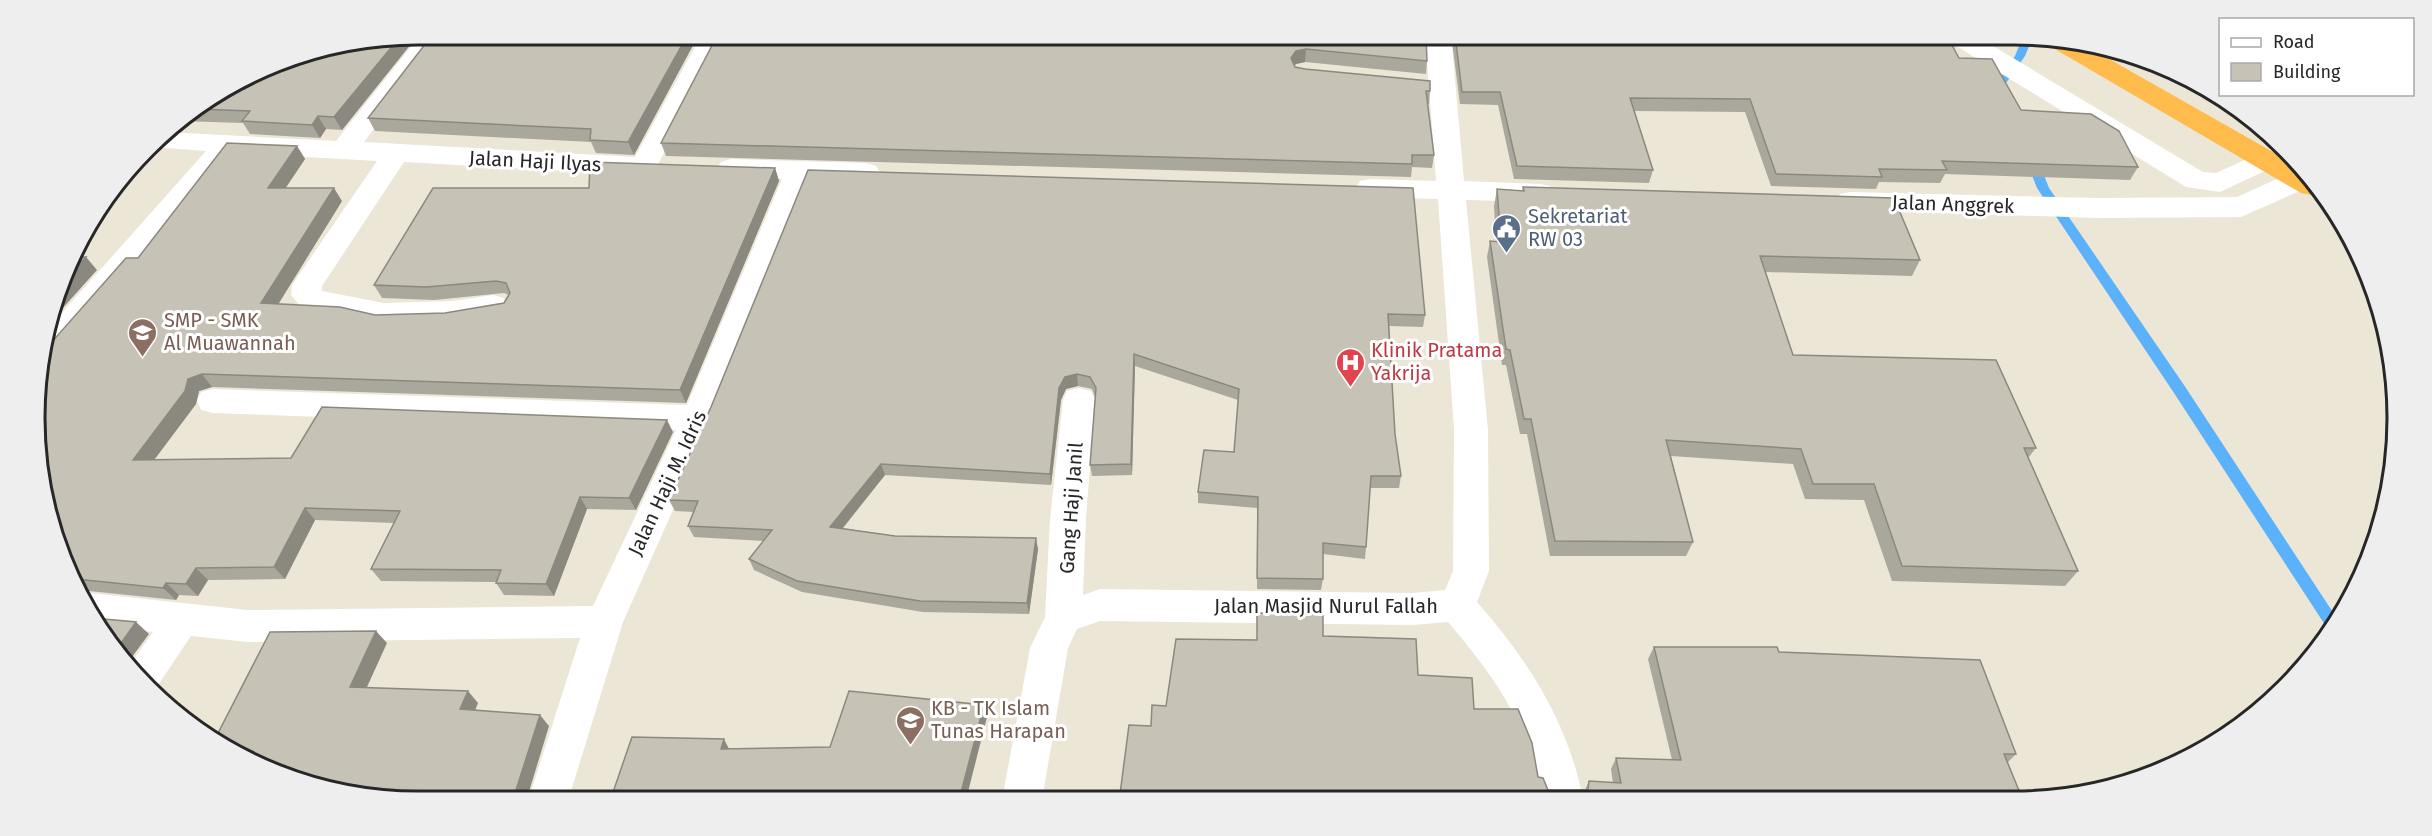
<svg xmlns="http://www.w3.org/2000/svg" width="2432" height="836" font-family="'Fira Sans',sans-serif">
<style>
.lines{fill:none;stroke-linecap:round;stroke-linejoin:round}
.stream{fill:#5bb2fb;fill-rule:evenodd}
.minor{fill:#fff;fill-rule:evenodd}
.highway{fill:#ffbc4d;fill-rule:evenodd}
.wall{fill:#aaa89d}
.shaded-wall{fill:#8b887f}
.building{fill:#c6c3b6;stroke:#8b887f;stroke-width:1.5}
.labels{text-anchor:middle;stroke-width:6;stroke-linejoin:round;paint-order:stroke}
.street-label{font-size:20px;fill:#272727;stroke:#fff}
.service-label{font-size:20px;fill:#4e5e75;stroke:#fff;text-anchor:start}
.education-label{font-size:20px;fill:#785e54;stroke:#fff;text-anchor:start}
.health-label{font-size:20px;fill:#be3a42;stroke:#fff;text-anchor:start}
.rim{fill:none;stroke:#272727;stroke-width:3}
</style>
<rect width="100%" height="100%" fill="#ece6d6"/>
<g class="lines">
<g class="stream">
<polygon points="2023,36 2033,37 2025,56 2006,83 2010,94 2005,97 2001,96 1996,83 2015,56"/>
<polygon points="2032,156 2038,160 2049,188 2184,385 2338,620 2329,631 2174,393 2037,188 2026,160"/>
</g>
<g class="minor">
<polygon points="421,34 447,34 364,142 635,157 702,34 727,34 654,172 635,175 404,162 322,286 322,291 384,303 452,301 493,295 504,298 508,306 504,314 452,323 384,325 302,308 291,295 292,285 377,161 235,153 53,364 38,367 51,325 206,151 152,147 164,132 336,141"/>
<path d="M1425,34h26l13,147 76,3 10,2 4,7 -4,7 -10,2 -74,-2 22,230 1,141 -12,31c51,58 91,120 106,197h-40c-18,-78 -44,-117 -95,-177l-35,3 -313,-4 -23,8 -9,19 -26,152h-40l28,-152 15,-31 5,-98 13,-119 4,-9 12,-3 12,3 4,9 -9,119 -3,76 17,-6 313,4 32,-3 8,-19 1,-141 -16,-231 -68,-2 -10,-2 -4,-7 4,-7 10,-2 66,2z"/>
<polygon points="1942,34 1973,34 2203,172 2216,173 2275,146 2288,160 2220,192 2186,187 1945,39"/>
<polygon points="731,159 866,163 876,166 880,172 876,178 866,181 810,179 714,418 623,622 568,801 528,801 580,638 248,642 191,636 156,688 131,663 153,632 97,626 83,595 89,593 248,610 593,606 676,430 213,413 201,410 197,401 201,392 213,389 687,405 782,179 721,174 717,168 721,162"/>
<polygon points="2297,170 2311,186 2241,217 2098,218 1850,210 1840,208 1836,201 1840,194 1850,192 2098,198 2237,197"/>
</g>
<polygon class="highway" points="2045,39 2081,43 2289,161 2317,194 2311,195 2301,193 2048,45"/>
</g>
<g class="wall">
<polygon points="419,34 342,130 326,129 320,138 250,134 243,123 180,121 272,64"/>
<polygon points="433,34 699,34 634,155 596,153 591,142 375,131 368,118"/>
<polygon points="718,34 1426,34 1427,61 1426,74 1305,62 1296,64 1294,65 1295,67 1305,69 1430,91 1429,104 1427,104 1434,155 1432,168 1412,167 1411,177 666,156 661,143"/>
<polygon points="1451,34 1946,34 1959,58 2021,110 2138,167 2130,180 1945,174 1940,183 1879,182 1876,189 1771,186 1745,112 1634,111 1653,170 1649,183 1514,179 1498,105 1460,104"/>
<polygon points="297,146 305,159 285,188 342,201 278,304 375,315 445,313 504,303 509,295 504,293 434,300 382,298 374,285 589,188 775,168 779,181 686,403 212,387 199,391 196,404 154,460 291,458 673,432 636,510 587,509 554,596 504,595 496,583 496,582 381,581 371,569 394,523 315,520 285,579 208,580 198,596 179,595 176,600 89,591 82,593 47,517 138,258"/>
<polygon points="808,170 1425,315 1423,327 1389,326 1395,434 1401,476 1399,488 1370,488 1366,547 1365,559 1323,554 1323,579 1321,590 1257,589 1257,508 1198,503 1198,492 1234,452 1238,400 1135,366 1132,475 1092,476 1090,465 1095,397 1092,389 1078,386 1066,389 1061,400 1051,485 885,475 842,528 895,536 1038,549 1029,614 923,612 802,592 754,570 749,559 764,541 694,537 688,526 694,512 675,511 669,500 711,407"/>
<polygon points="1523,187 1920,260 1912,276 1766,272 1793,355 2036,448 2028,458 2078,571 2065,586 1892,581 1864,500 1805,499 1793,464 1671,456 1693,542 1686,556 1550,556 1527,434 1520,434 1506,365 1502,365 1487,257 1490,241 1496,242 1494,206 1497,189 1522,191"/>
<polygon points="1323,636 1418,675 1474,709 1538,777 1548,790 1585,790 1589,781 1613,783 1611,769 1616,758 1672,760 1648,659 1654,647 1779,652 2016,754 2007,763 2022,798 1120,800 1120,794 1151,726 1166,706"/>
</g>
<g class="shaded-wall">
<polygon points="419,34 342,130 334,117 399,38"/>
<polygon points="688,34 699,34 634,155 628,142"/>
<polygon points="1306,49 1305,62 1296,64 1290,71 1291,58 1296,51"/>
<polygon points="318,116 326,129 320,138 312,125"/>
<polygon points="297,146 305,159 277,201 268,188"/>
<polygon points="775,168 779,181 686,403 680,390"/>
<polygon points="334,188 342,201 271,316 261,303"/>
<polygon points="86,257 97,270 52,320 64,281"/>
<polygon points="1134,354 1135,366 1132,475 1131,464"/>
<polygon points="202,374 212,387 199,391 196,404 145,472 133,460 188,379"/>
<polygon points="1077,374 1078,386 1066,389 1061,400 1051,485 1050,474 1059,388 1065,377"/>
<polygon points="667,420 673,432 636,510 629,498"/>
<polygon points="881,464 885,475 835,538 830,527"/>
<polygon points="580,497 587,509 554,596 546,584"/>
<polygon points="305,508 315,520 285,579 274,567"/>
<polygon points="1036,538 1038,549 1029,614 1027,603"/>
<polygon points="196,568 208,580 198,596 186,584"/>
<polygon points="76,579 89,591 82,593"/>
<polygon points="166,583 179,595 176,600 163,588"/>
<polygon points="136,622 149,634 129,661 117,649"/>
<polygon points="376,631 387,643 362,698 350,687"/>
<polygon points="468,691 478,703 471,721 460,709"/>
<polygon points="984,705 987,717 966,800 959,800"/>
<polygon points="540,715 549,726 528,795 533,801 522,801 516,790"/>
<polygon points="724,739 730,751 721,749"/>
</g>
<g class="building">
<polygon points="433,34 688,34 628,142 590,140 591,129 368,118"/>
<polygon points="718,34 1426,34 1427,61 1306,49 1296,51 1291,58 1295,67 1305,69 1430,81 1430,91 1426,91 1434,155 1412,155 1412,164 661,143"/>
<polygon points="1455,34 1946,34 1959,58 1992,59 2021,110 2091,114 2119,131 2138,167 1942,161 1947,170 1879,169 1882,177 1776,174 1750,99 1630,98 1653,170 1517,166 1500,92 1462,92"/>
<polygon points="399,38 334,117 318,116 312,125 242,121 250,111 198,109 272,64"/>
<polygon points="227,143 297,146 268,188 334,188 261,303 340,307 375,315 445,313 504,303 510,293 506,283 496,281 426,287 374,285 433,188 589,188 590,162 775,168 680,390 202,374 188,379 185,391 133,460 291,458 322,407 667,420 629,498 580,497 546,584 496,583 501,570 371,569 400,511 305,508 274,567 196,568 186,584 166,583 163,588 76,579 47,517 38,368 42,353 126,258 138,258"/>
<polygon points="808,170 1413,188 1425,315 1388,314 1395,434 1401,476 1371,476 1366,547 1323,543 1323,579 1257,578 1258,497 1198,492 1204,450 1234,452 1239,389 1134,354 1131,464 1090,465 1096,388 1090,377 1077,374 1065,377 1059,388 1050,474 881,464 830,527 895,536 1036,538 1027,603 920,601 797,581 749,559 772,530 688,526 698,501 669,500 711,407"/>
<polygon points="1523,187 1894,198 1920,260 1760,256 1793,355 1996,360 2036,448 2024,448 2078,571 1902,566 1874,484 1813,484 1801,449 1666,440 1693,542 1555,541 1531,419 1524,419 1510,350 1506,349 1490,241 1501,242 1497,189 1524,191"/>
<polygon points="72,257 86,257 64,281"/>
<polygon points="1257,613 1323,614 1323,636 1416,639 1418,675 1472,678 1474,709 1518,709 1532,743 1538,777 1543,778 1548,790 1588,790 1589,781 1621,783 1616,758 1681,760 1654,647 1777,647 1779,652 1980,660 2016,754 2004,754 2022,798 1126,800 1126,794 1120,794 1129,725 1151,726 1152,705 1166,706 1176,639 1257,640"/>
<polygon points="93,618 136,622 117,649 99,631"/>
<polygon points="376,631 350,687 468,691 460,709 540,715 516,790 518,793 526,793 522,801 418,801 319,789 214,741 270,632"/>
<polygon points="849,691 984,705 959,800 610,801 632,737 724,739 721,749 830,747"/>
</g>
<defs>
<symbol id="civic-pin" viewBox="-11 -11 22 30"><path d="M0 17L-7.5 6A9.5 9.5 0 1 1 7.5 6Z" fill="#5c6f8a" stroke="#fff"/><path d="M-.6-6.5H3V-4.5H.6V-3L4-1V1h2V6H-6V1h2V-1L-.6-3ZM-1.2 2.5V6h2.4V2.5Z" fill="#fff"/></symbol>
<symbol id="school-pin" viewBox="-11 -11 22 30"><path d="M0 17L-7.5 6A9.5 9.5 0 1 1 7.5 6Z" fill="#8d6e63" stroke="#fff"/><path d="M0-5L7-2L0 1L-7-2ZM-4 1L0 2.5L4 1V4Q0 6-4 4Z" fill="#fff"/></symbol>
<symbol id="hospital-pin" viewBox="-11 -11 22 30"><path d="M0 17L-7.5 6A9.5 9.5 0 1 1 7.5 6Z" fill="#e0444e" stroke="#fff"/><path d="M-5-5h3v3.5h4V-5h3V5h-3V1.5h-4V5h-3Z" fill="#fff"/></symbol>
</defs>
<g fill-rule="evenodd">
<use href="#civic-pin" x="1490" y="212" width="33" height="45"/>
<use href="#school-pin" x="126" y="316" width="33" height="45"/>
<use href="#hospital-pin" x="1334" y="346" width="33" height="45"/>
<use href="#school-pin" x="894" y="704" width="33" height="45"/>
</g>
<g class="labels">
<g class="street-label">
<text transform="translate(535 161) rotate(3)" y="7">Jalan Haji Ilyas</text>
<text transform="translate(1953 204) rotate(2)" y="7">Jalan Anggrek</text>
<text transform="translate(667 483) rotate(-65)" y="7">Jalan Haji M. Idris</text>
<text transform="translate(1071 508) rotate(-86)" y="7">Gang Haji Janil</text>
<text x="1326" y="613">Jalan Masjid Nurul Fallah</text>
</g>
<g class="service-label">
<text x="1528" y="223">Sekretariat<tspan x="1528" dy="23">RW 03</tspan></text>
</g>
<g class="education-label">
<text x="164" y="327">SMP - SMK<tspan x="164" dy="23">Al Muawannah</tspan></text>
<text x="931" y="715">KB - TK Islam<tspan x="931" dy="23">Tunas Harapan</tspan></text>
</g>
<g class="health-label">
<text x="1371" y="357">Klinik Pratama<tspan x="1371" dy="23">Yakrija</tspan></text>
</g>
</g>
<path d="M0 0H2432V836H0ZM418 45H2014A373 373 0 0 1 2387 418V418A373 373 0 0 1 2014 791H418A373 373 0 0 1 45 418V418A373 373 0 0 1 418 45Z" fill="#eee" fill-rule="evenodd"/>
<path class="rim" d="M418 45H2014A373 373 0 0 1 2387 418V418A373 373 0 0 1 2014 791H418A373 373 0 0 1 45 418V418A373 373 0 0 1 418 45Z"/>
<rect x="2219" y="18" width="195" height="78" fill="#ffffff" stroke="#a9a9a9" stroke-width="1.5"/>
<rect x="2231" y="38" width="30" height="9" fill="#ffffff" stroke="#a9a9a9" stroke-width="1.5"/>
<text x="2273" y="48" font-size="18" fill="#272727">Road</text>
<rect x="2231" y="63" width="30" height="18" fill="#c6c3b6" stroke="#a9a9a9" stroke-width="1.5"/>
<text x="2273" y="78" font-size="18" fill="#272727">Building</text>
</svg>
